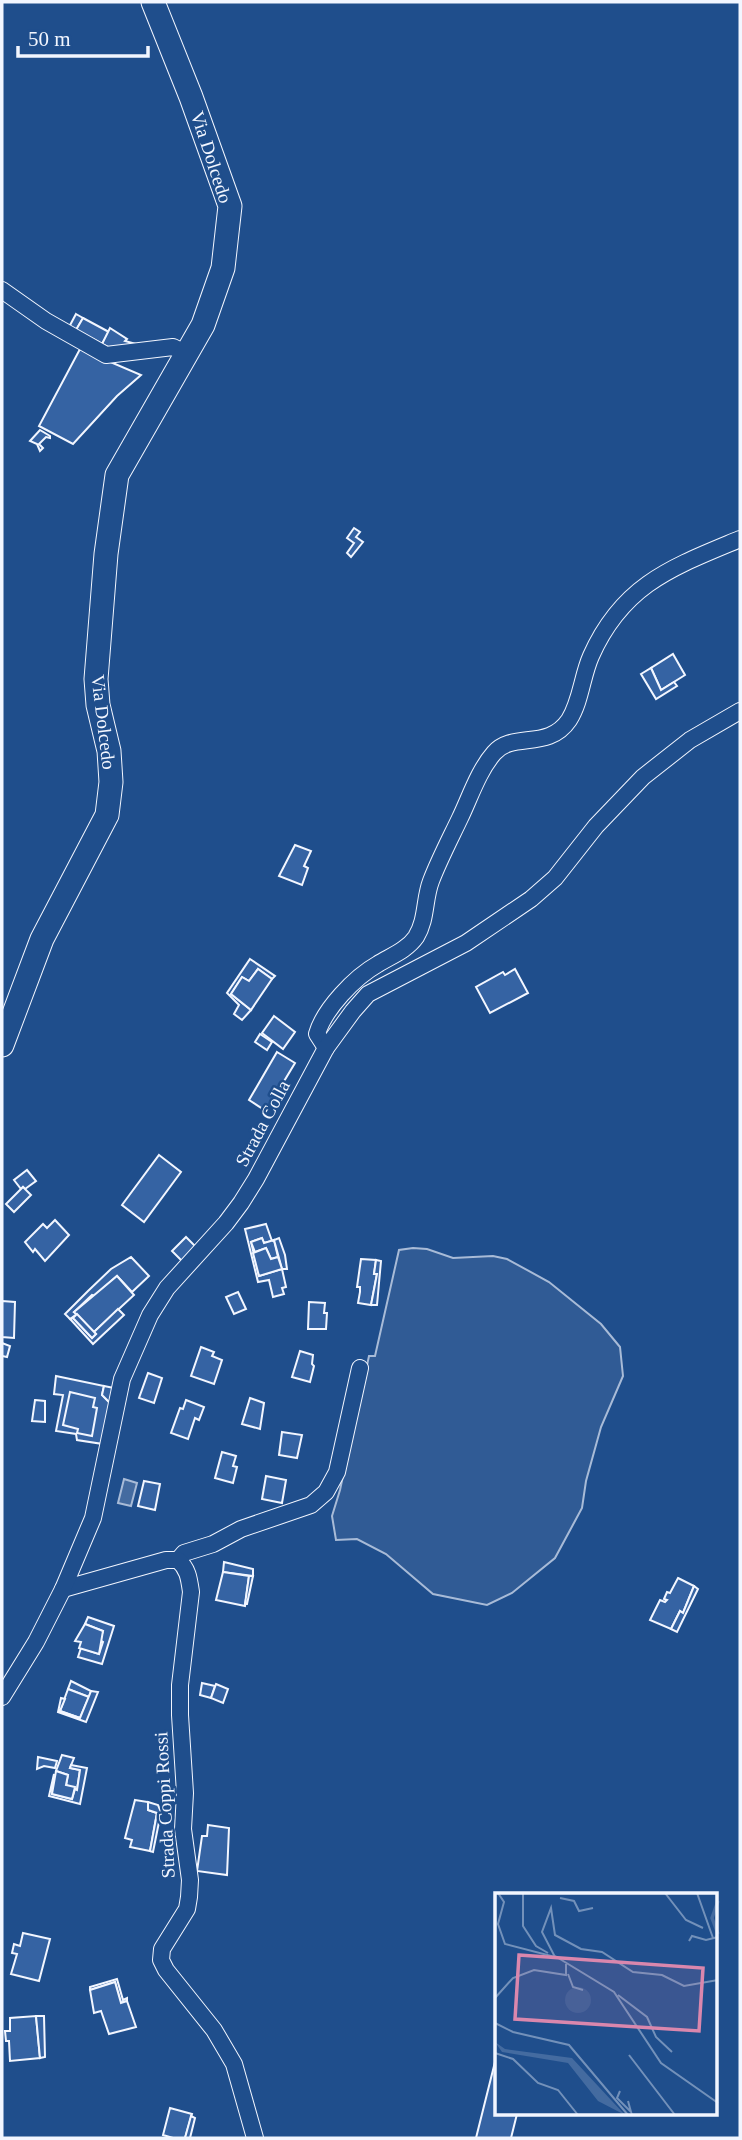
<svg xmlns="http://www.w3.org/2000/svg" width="742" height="2140" font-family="Georgia,serif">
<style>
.green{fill:#305b95;stroke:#a8bbd7;stroke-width:2}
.water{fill:#446ba0;stroke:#a8bbd7;stroke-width:2}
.building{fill:#3563a3;stroke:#f2f6ff;stroke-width:2}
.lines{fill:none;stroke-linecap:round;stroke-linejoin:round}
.minor-casing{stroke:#f2f6ff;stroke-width:18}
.secondary-casing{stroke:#f2f6ff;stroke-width:25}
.minor{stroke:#1f4e8c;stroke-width:16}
.secondary{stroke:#1f4e8c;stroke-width:23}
.labels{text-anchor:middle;stroke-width:5;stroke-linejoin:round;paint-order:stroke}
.street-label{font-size:19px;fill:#f2f6ff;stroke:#1f4e8c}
.inset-river{fill:none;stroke:#446ba0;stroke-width:3.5}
.inset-road{fill:none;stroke:#7391ba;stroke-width:2}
.view{fill:#da87ad;fill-opacity:0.15;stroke:#da87ad;stroke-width:3.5}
.inset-edge{fill:none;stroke:#f2f6ff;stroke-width:3.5}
</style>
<rect width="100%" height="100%" fill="#1f4e8c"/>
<polygon class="green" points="413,1248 427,1249 453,1258 493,1256 507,1259 549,1282 601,1324 620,1347 623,1376 601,1427 586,1481 582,1508 555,1558 512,1593 487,1605 433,1594 386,1554 357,1539 336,1540 332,1516 340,1490 369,1356 375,1356 399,1250"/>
<polygon class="water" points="124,1479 137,1483 131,1506 118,1503"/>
<g class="building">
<polygon points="76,314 83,318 76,330 68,329"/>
<polygon points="83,318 109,332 102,344 76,330"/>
<polygon points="110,328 127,339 125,341 136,344 118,352 102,344"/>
<polygon points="80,349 141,375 117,396 73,444 39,426"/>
<polygon points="40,430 50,436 50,438 46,437 39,444 43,448 40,451 37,444 30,441"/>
<polygon points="354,528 360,532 356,537 363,542 351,557 347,553 354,543 347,538"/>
<polygon points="673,654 685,675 661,690 651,668"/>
<polygon points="651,668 661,690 674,682 677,686 656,699 641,674"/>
<polygon points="295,845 311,851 304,866 308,868 302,885 279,876"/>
<polygon points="250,959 275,976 272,979 258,969 249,981 242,977 231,994 251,1010 242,1020 234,1014 239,1005 227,993"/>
<polygon points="258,969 272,979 251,1010 231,994 242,977 249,981"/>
<polygon points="515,969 528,993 490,1013 476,987 503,972 505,975"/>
<polygon points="274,1016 295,1032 283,1049 262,1033"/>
<polygon points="260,1034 272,1042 267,1050 255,1042"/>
<polygon points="277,1052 295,1063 266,1111 249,1100"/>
<polygon points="159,1155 181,1172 144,1222 122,1205"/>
<polygon points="27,1170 36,1181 25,1189 23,1187 21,1189 14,1180"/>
<polygon points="23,1187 31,1195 14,1212 6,1204"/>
<polygon points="55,1220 69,1235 45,1261 35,1249 33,1252 25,1242 43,1224 47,1228"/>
<polygon points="266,1224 272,1241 264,1243 262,1238 251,1242 259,1276 282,1269 286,1287 282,1288 284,1294 273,1297 269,1280 258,1282 245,1229"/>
<polygon points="186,1237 196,1247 184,1263 172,1251"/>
<polygon points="262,1238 264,1243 274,1240 278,1257 271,1259 266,1248 255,1252 251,1242"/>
<polygon points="279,1238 285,1255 287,1269 282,1269 274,1240 272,1241"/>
<polygon points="266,1248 271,1259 278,1257 282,1269 259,1276 253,1253"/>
<polygon points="131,1257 149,1276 132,1292 117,1276 95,1296 92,1295 74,1312 77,1314 70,1319 65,1314 88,1291 111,1269"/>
<polygon points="361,1259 376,1260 374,1274 377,1274 371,1305 358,1303 360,1292 360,1287 357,1287"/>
<polygon points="376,1260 381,1261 377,1305 371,1305 377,1274 374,1274"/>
<polygon points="117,1276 134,1295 94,1332 74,1312"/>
<polygon points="238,1292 246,1309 234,1314 226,1297"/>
<polygon points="2,1301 15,1302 14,1338 2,1337"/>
<polygon points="309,1302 325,1303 324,1313 327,1313 326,1329 308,1329"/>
<polygon points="118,1309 124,1315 93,1344 70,1319 73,1318 92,1338 96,1334 94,1332"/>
<polygon points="77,1314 96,1334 92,1338 73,1318"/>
<polygon points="2,1343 10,1346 7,1357 2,1356"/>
<polygon points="201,1347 214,1352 212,1356 222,1360 214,1384 191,1376"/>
<polygon points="300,1351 313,1355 312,1364 314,1366 310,1382 292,1377"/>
<polygon points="148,1373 162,1378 154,1403 139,1398"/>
<polygon points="56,1376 104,1386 102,1395 110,1403 103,1444 77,1440 76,1434 56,1431 63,1395 54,1394"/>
<polygon points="104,1386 114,1388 110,1403 102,1395"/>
<polygon points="70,1392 95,1398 93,1407 97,1408 92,1436 77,1433 78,1429 63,1425"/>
<polygon points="250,1398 264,1403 260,1429 242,1424"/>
<polygon points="35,1400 45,1401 45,1422 32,1421"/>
<polygon points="186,1400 204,1407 199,1420 195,1418 188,1439 171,1433 180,1408 183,1409"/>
<polygon points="282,1432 302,1435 297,1458 279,1455"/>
<polygon points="222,1452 236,1456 233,1466 237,1467 233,1483 215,1478"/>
<polygon points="266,1476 286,1480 282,1503 262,1499"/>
<polygon points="144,1481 160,1484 155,1510 138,1506"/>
<polygon points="224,1562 253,1569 253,1576 223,1572"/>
<polygon points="223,1572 249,1576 245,1606 216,1600"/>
<polygon points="249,1576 253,1576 247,1604 245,1604"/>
<polygon points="678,1578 694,1586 683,1613 680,1611 671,1629 650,1620 660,1600 665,1602 667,1600 664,1599 667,1592 670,1593"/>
<polygon points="694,1586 698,1589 677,1632 671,1629 680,1611 683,1613"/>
<polygon points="88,1617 114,1626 102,1664 78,1657 81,1648 99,1654 103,1642 100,1640 103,1631 85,1624"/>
<polygon points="85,1624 103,1631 99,1654 79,1648 81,1642 75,1641"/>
<polygon points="71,1681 91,1691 89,1697 68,1689"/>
<polygon points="202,1683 215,1686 211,1698 200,1695"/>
<polygon points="216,1684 228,1689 223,1703 211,1698"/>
<polygon points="68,1689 89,1697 80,1718 60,1711"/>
<polygon points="91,1691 98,1692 86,1722 58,1712 61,1698 65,1699 60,1711 80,1718"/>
<polygon points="62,1755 74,1758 70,1768 80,1770 77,1790 66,1785 68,1775 56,1771"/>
<polygon points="38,1757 57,1761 55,1768 44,1766 37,1769"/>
<polygon points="71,1765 87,1768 80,1804 49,1796 54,1774 52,1794 72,1799 75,1789 77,1790 80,1770 70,1768"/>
<polygon points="56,1771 68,1775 66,1785 75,1787 72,1799 52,1794"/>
<polygon points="135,1800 148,1802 148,1810 157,1813 150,1851 130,1847 132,1840 125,1838"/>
<polygon points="148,1802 158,1805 161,1812 153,1852 150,1851 157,1813 148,1810"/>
<polygon points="208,1825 229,1828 227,1875 197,1871 202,1836 207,1836"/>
<polygon points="23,1933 50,1939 39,1981 11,1974 17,1954 12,1953 14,1944 20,1946"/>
<polygon points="117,1979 123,2000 127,1998 127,2001 121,2003 115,1982 90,1990 90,1987"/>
<polygon points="115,1982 121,2003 127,2001 136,2027 109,2034 101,2011 94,2013 90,1990"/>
<polygon points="36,2016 40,2058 10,2061 9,2041 6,2041 5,2031 10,2031 10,2018"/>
<polygon points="36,2016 44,2016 45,2057 40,2058"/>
<polygon points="497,2054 497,2114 517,2114 511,2138 476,2138"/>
<polygon points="170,2108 192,2114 185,2138 173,2138 163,2135"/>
<polygon points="191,2116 195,2118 190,2138 185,2138"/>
</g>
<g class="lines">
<defs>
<g id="minor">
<polyline points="2,290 46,321 106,355 173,347 187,354"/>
<path d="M326,1048l-9,-14c7,-25 38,-57 61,-70 13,-8 29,-14 38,-27 11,-18 8,-38 15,-56 8,-21 19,-42 29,-63 10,-21 19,-48 34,-65 19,-22 54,-2 75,-33 12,-19 13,-44 22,-64 32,-72 82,-89 149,-117"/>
<polyline points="178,1560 184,1553 213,1544 241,1529 311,1505 326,1492 337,1472 360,1368"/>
<path d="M63,1589l103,-29h12c10,9 11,18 13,32l-11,93v30l5,78 -2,36 7,51 -1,17 -2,12 -25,40 -1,11 5,10 48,60 20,34 21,74"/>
<polyline points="2,1697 36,1642 63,1589 93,1518 122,1379 150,1315 167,1288 226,1223 241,1203 256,1179 326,1048 353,1011 368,994 466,943 531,899 555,878 596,826 643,777 690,740 740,711"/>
</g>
<polyline id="secondary" points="2,1045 42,939 107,815 111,782 109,751 98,705 96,679 106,554 117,475 203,325 223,268 230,206 191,97 153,2"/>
</defs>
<use href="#minor" class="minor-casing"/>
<use href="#secondary" class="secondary-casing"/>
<use href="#minor" class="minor"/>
<use href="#secondary" class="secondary"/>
</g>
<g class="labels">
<g class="street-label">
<text transform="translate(212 157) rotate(72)" y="7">Via Dolcedo</text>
<text transform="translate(104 722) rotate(83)" y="7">Via Dolcedo</text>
<text transform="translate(262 1123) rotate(-62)" y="7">Strada Colla</text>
<text transform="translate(164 1805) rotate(-93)" y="7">Strada Coppi Rossi</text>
</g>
</g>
<g transform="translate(495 1893)">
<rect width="222" height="222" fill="#1f4e8c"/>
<path d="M70 107a13 13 0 1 1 26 0a13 13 0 1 1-26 0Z" fill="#305b95"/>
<path d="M0,149l10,7 67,9 53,57 -27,-14 -30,-38 -66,-11z" fill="#446ba0"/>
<path class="inset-river" d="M223,8l-6,17 6,16"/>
<path class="inset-road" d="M3,0l6,9 -6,22 7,20 50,13 -13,-25 9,-24 4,27 26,14 21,3 31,20 29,3 22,11 34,-6M28,0v33l13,20 12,7M170,0l21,27 17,8M202,0l16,45M65,5l14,3 5,10 14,-3M194,48l3,-5 14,4 12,-3M60,63l59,36 47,71 57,40M73,81l5,13 10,3M123,102l29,22 9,20 16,15M0,105l18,-20 21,-8 32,5v-11M0,130l18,9 56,13 59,70M0,160l18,6 25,24 20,7 20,25M134,162l46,60M125,198l-3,7 14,14 -3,-11"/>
<path class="view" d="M24,62l184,13 -4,63 -184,-12z"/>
<rect width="222" height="222" class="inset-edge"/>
</g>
<rect width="742" height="2140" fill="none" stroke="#f2f6ff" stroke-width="7"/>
<path d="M18 46v10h130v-10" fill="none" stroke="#f2f6ff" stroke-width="3.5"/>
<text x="28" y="46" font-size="21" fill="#f2f6ff" stroke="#1f4e8c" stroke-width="5" paint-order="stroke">50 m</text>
</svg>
